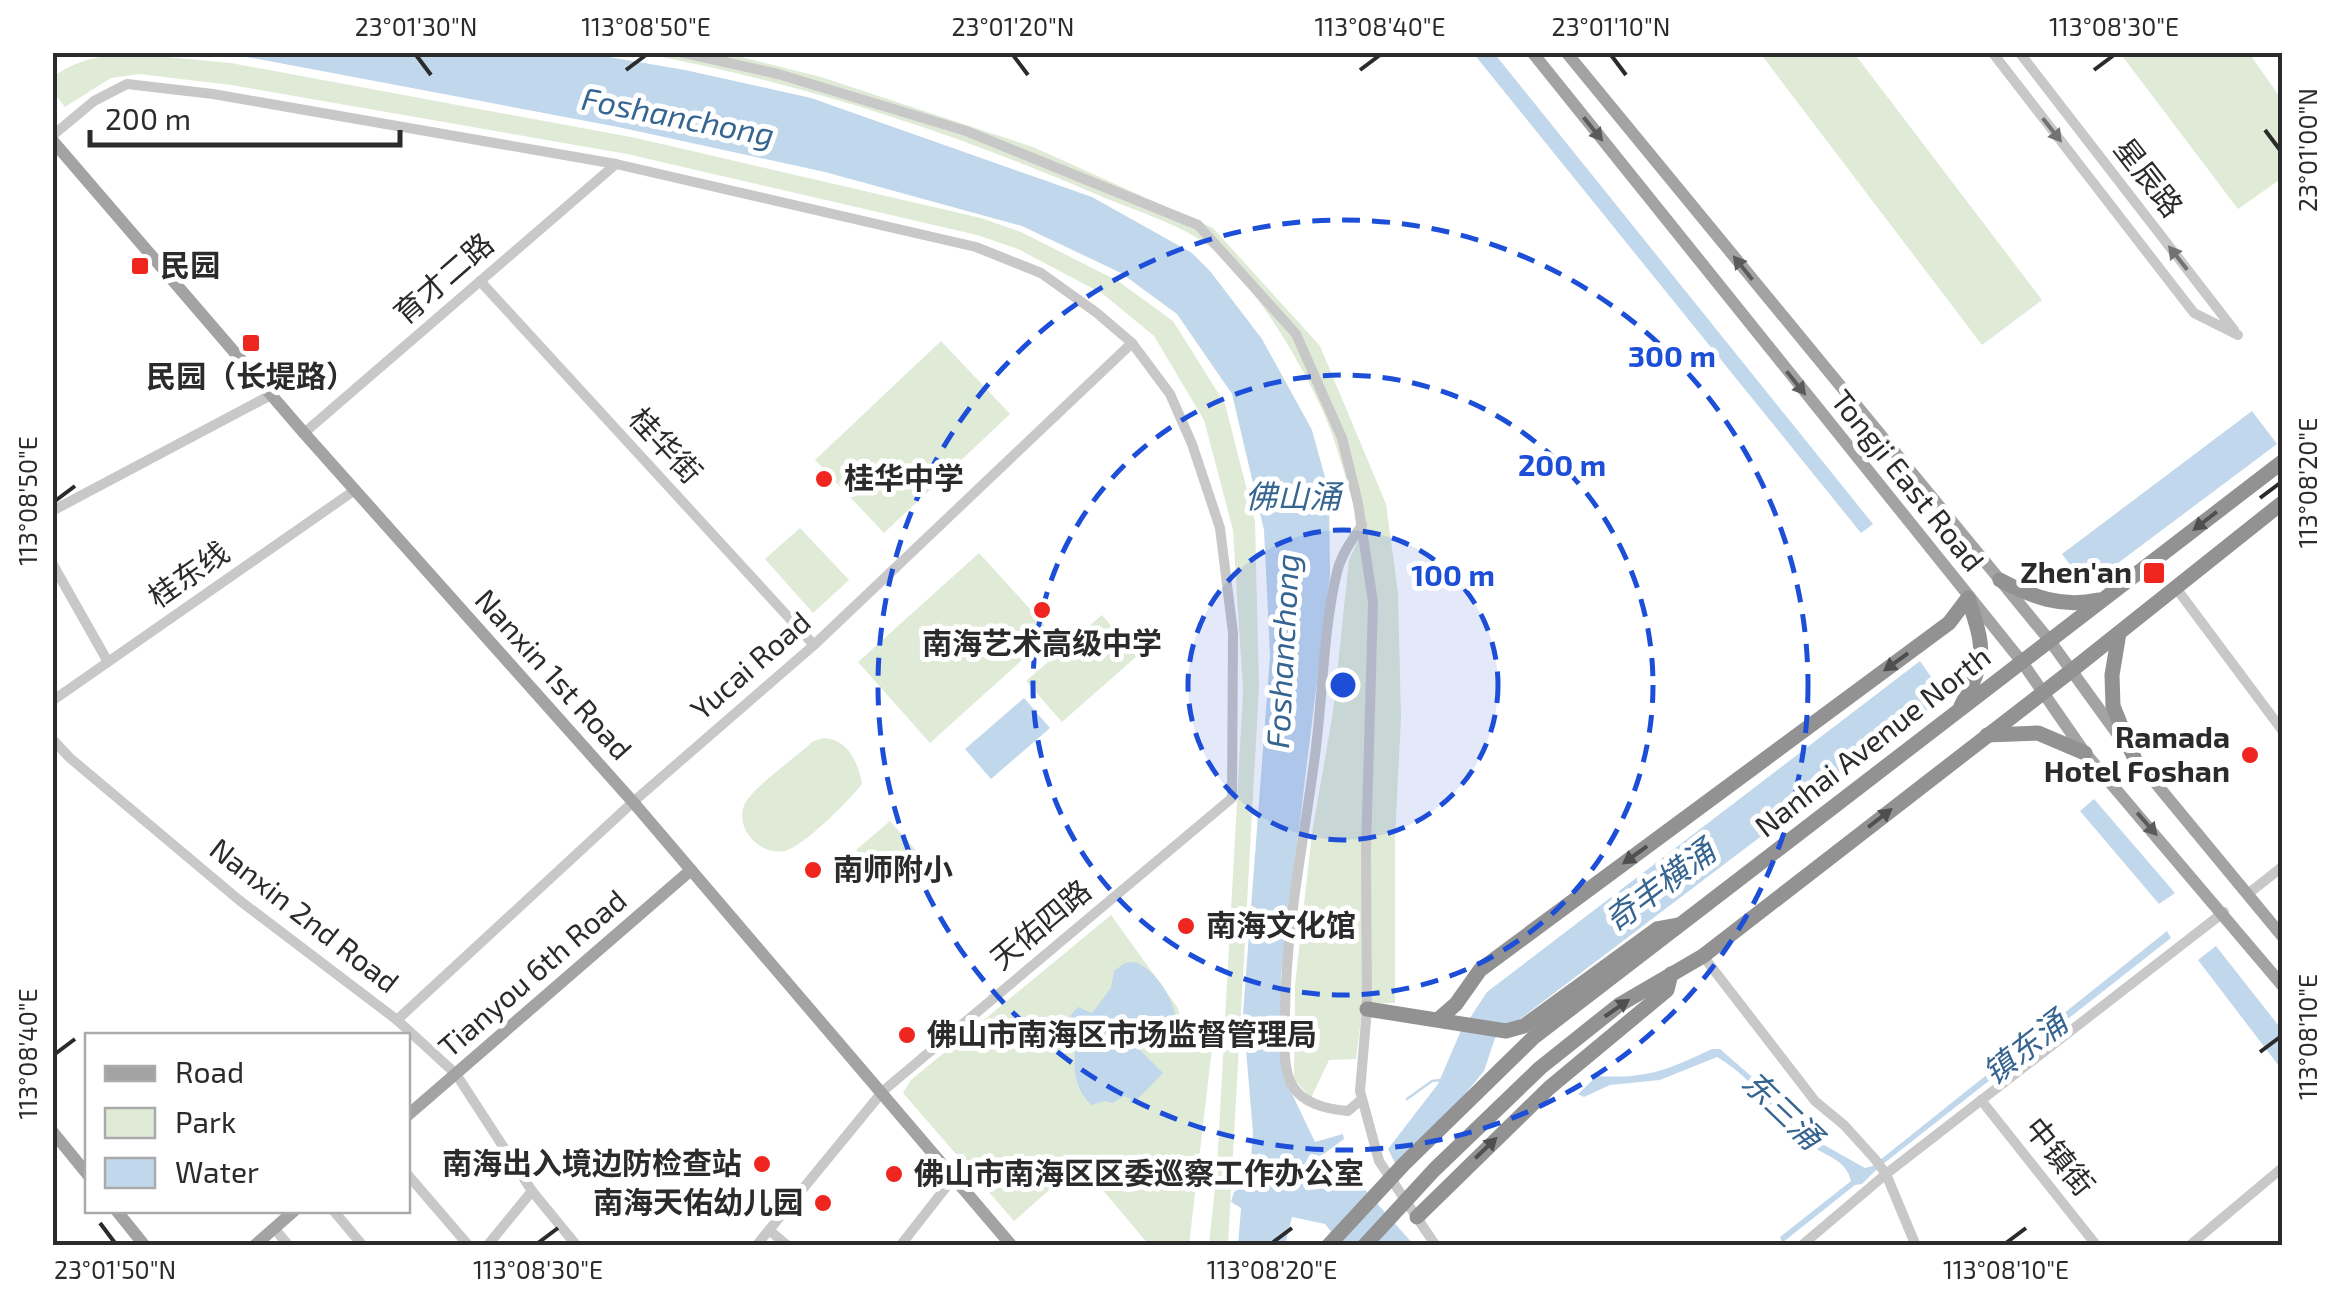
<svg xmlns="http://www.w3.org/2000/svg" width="2335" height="1298" font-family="'Exo 2','Noto Sans SC',sans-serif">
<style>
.green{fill:#e0ebd7}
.water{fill:#c1d8ec}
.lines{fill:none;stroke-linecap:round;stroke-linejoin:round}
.stream{stroke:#c1d8ec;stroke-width:2.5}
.minor{stroke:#c8c8c8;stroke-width:10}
.major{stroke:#a3a3a3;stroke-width:12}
.highway{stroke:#929292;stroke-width:15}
.oneway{fill:#5b5b5b}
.oneway2{fill:#727272}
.oneway3{fill:#4f4f4f}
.ticks{fill:none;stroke:#2b2b2b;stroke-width:4}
.ring{fill:none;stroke:#1d4ed8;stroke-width:5;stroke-dasharray:18 12}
.poi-dot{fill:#ef2520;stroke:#fff;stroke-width:4}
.labels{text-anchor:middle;stroke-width:10;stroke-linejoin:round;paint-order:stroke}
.street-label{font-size:30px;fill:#2b2b2b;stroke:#fff}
.poi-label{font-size:30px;font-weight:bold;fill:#2b2b2b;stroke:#fff;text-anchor:start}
.water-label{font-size:32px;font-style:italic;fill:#366591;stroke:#fff}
.centre{fill:#1d4ed8;stroke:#fff;stroke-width:5}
.ring-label{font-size:30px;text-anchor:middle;font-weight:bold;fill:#1d4ed8;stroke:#fff;stroke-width:10;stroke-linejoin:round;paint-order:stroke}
.neatline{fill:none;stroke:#2b2b2b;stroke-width:4}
.ticks-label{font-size:25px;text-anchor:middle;fill:#2b2b2b}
</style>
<rect width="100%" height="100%" fill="#fff"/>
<g class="green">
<path d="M641,53h84l96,24 212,70 180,81 107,118 66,158 12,88 3,126 -6,120v165l-32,1 -7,55 -27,1 -18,38 -17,-19 1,-94 17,-152 21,-121 16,-152c3,-7 8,-15 9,-22 3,-18 -17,-75 -23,-95 -17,-56 -84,-170 -133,-202 -26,-18 -74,-33 -104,-46 -147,-64 -300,-113 -457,-142z"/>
<polygon points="1760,53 1854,53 2042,300 1982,345"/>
<polygon points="2120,53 2249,53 2282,100 2282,178 2238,209"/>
<path d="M135,54l96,9 405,75 345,80 40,14 97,49 55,40 52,83 30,117 4,167 -31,557h-19l8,-78 26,-476 -10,-161 -29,-110 -50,-84 -51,-42 -85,-45 -41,-14 -350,-81 -396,-69 -92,-11 -28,4 -46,29 -12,-15v-15c26,-19 50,-22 82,-23z"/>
<polygon points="941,341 1010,414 884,533 815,460"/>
<polygon points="800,528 849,580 813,613 765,559"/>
<polygon points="979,553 1052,633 930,743 858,662"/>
<polygon points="1102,615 1137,656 1062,722 1026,681"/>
<path d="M823,738c25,1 35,24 39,46 -12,16 -52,55 -70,64 -27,15 -63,-21 -45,-48 14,-19 47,-41 65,-58z"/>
<polygon points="890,821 919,854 884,883 856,850"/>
<polygon points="1111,915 1178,1008 1185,1034 1213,1040 1189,1245 1149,1245 1080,1163 1014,1221 903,1093 911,1080"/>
</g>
<g class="water">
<polygon points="580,52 685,70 811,98 1092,197 1192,253 1210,271 1262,339 1312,430 1329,492 1330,575 1281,976 1283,1075 1315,1142 1343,1134 1344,1139 1305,1168 1304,1177 1338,1186 1358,1182 1414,1245 1342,1245 1325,1224 1292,1217 1285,1245 1238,1245 1241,1208 1231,1202 1234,1192 1249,1183 1253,1133 1243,1014 1270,656 1264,530 1232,394 1177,314 1121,273 1022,226 825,172 618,127 226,53"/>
<polygon points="1473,53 1494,53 1873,524 1861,533"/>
<polygon points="2252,411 2277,444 2086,587 2062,554"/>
<polygon points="1920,661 1945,697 1495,1038 1484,1071 1400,1173 1388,1149 1438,1084 1460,1033 1487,992"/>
<polygon points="1024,698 1050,728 991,779 965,749"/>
<polygon points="2094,799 2175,893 2159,904 2080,811"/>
<polygon points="2167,931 2171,938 1883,1164 1880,1160"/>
<polygon points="2216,946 2282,1030 2282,1070 2198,960"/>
<path d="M1135,962c25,9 45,48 43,74 -28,-21 -29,-23 -43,9l28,28 -29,30h-5l2,-4 -7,-3 -11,7 -8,-2 -14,4c-23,-23 -17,-52 -12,-82l-9,-7 8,-9 14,6 19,-25 3,-17 11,-8z"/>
<path d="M1712,1049h8l47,41 27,38 71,40 11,-3 2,3 -16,16 -7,1 -73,58 -2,-6 71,-56c-5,-22 -25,-24 -40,-36 -35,-26 -55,-66 -94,-88l-57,23 -50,5 -26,12 -6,-3 19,-18c51,3 70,-6 115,-27z"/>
</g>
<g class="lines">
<polyline class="stream" points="1407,1099 1432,1081 1441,1080"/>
<g class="minor">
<polyline points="680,52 778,74 966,131 1198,225 1296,334 1342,438 1358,503 1373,602 1366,851 1367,1009 1360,1091 1379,1161 1436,1246"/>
<polyline points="1992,52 2194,313 2238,335"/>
<polyline points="2019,52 2234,330"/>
<polyline points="52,136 94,101 127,84 213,94 616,164 976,247 1041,273 1097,313 1132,343 1170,394 1192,444 1220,528 1233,633 1232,798 883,1091 756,1246"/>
<polyline points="480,281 814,645"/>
<polyline points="304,433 616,164"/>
<polyline points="52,511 271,395"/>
<path d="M1362,525c-10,15 -21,30 -25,47 -14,58 -14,123 -22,183 -11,86 -29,170 -30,258 0,21 -3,48 5,68 10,23 37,28 58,30l14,-12"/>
<polyline points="52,563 108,662"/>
<polyline points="2176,588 2282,730"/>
<polyline points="52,701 355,490"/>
<polyline points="52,739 70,758 239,900 397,1020 456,1074 532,1191 577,1246"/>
<polyline points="2249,893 2282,867"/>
<polyline points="1703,956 1815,1101 1844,1125 1874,1158 1886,1174 1916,1246"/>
<polyline points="397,1020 633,802 814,645 1132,343"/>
<polyline points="1981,1100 2097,1246"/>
<polyline points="408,1175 469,1246"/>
<polyline points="333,1210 363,1246"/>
<polyline points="274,1228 289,1246"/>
<polyline points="769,1230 788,1246"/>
<polyline points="487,1246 532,1191"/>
<polyline points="900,1246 954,1177"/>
<polyline points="1801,1246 1886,1174 2224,912"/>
<polyline points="2189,1246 2282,1168"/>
</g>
<g class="major">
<polyline points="1532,52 2022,662 2085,753 2282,985"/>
<polyline points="1566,52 2000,580 2050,641 2134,757 2282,936"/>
<polyline points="52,140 304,433 633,802 1012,1246"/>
<polyline points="408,1115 691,870"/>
<polyline points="52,1131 88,1175"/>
<polyline points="116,1210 145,1246"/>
<polyline points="254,1246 295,1210"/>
</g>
<g class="highway">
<path d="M2000,580c32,17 62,28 98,20"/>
<polyline points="2119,633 2112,675 2113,706 2134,757"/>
<path d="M1961,706c26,-49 24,-56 7,-108"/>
<polyline points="1987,735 2038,733 2085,753"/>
<polyline points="1367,1009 1506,1031 1524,1026 1657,929 1679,925"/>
<polyline points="1440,1018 1456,1004 1480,970 1949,623 1968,598"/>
<polyline points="1417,1217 1549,1088 1667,990 1671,974"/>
<polyline points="1328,1246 1404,1164 1534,1037 2282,462"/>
<polyline points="1364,1246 1434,1170 1540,1068 1619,1005 1703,956 2071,671 2282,503"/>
</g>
</g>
<defs><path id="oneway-solid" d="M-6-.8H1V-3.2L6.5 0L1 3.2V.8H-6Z" transform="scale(2.5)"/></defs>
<g class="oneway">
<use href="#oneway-solid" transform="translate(1593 129) rotate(51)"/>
<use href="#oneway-solid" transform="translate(1743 268) rotate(-129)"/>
<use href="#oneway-solid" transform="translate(1796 383) rotate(51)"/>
<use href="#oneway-solid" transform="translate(2147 824) rotate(49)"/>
</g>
<g class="oneway2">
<use href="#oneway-solid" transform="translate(2052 130) rotate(52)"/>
<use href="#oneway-solid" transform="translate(2178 258) rotate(-128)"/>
</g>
<g class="oneway3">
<use href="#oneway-solid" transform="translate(2205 521) rotate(142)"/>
<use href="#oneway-solid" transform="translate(1896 662) rotate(144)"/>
<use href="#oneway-solid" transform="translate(1880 818) rotate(-38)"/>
<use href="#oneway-solid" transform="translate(1635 855) rotate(144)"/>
<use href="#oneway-solid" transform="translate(1617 1008) rotate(-35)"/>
<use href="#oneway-solid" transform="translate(1486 1148) rotate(-44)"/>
</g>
<path class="ticks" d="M416,55l15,20M1013,55l15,20M1611,55l15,20M626,70l20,-15M1360,70l20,-15M2094,70l20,-15M2265,130l15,20M2260,498l20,-15M55,501l20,-15M2260,1052l20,-15M55,1054l20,-15M100,1223l15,20M538,1243l20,-15M1272,1243l20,-15M2006,1243l20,-15"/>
<circle cx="1343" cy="685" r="155" fill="#1d4ed8" fill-opacity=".12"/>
<g class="ring">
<circle cx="1343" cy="685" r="155"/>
<circle cx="1343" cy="685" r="310"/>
<circle cx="1343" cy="685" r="465"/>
</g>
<g class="poi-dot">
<rect x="130" y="256" width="20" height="20" rx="5"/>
<rect x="241" y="333" width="20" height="20" rx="5"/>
<circle cx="824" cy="479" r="10"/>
<rect x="2142" y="561" width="24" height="24" rx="5"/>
<circle cx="1042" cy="610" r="10"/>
<circle cx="2250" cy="755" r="10"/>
<circle cx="813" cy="870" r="10"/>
<circle cx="1186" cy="926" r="10"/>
<circle cx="907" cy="1035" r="10"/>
<circle cx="762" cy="1164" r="10"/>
<circle cx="894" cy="1174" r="10"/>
<circle cx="823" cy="1203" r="10"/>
</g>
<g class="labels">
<g class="street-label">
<text transform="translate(2148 178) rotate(52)" y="10">星辰路</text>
<text transform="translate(444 279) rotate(-41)" y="10">育才二路</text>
<text transform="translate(665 446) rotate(47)" y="10">桂华街</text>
<text transform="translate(1907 481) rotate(51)" y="10">Tongji East Road</text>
<text transform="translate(189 575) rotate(-35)" y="10">桂东线</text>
<text transform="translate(751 666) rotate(-41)" y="10">Yucai Road</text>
<text transform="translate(553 675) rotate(48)" y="10">Nanxin 1st Road</text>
<text transform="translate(1873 742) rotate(-38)" y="10">Nanhai Avenue North</text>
<text transform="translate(304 916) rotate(38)" y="10">Nanxin 2nd Road</text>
<text transform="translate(1041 925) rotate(-40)" y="10">天佑四路</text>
<text transform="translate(533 974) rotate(-41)" y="10">Tianyou 6th Road</text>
<text transform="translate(2059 1157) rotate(51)" y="10">中镇街</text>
</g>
<g class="poi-label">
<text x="160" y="276">民园</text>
<text x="251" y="387" text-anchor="middle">民园（长堤路）</text>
<text x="844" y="489">桂华中学</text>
<text x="2132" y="583" text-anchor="end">Zhen'an</text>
<text x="1042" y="654" text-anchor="middle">南海艺术高级中学</text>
<text x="2230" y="748" text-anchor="end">Ramada<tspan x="2230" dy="34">Hotel Foshan</tspan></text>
<text x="833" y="880">南师附小</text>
<text x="1206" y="936">南海文化馆</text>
<text x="927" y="1045">佛山市南海区市场监督管理局</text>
<text x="742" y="1174" text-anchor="end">南海出入境边防检查站</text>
<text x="914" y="1184">佛山市南海区区委巡察工作办公室</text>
<text x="803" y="1213" text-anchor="end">南海天佑幼儿园</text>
</g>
<g class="water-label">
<text transform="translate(678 117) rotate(11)" y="11">Foshanchong</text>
<text x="1293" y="508">佛山涌</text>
<text transform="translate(1283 651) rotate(-87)" y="11">Foshanchong</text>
<text transform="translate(1660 886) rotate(-37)" y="11">奇丰横涌</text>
<text transform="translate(2025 1048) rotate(-38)" y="11">镇东涌</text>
<text transform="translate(1782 1110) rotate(44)" y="11">东三涌</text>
</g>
</g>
<circle cx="1343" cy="685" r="15" class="centre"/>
<g class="ring-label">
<text x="1672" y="367">300 m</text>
<text x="1562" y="476">200 m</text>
<text x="1453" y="586">100 m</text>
</g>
<rect width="2335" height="1298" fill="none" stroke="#ffffff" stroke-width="110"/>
<rect x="85" y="1033" width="325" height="180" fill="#ffffff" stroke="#aaaaaa" stroke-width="2.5"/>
<rect x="105" y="1066" width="50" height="15" fill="#a3a3a3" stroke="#aaaaaa" stroke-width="2.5"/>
<text x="175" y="1083" font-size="30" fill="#2b2b2b">Road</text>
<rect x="105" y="1108" width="50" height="30" fill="#e0ebd7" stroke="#aaaaaa" stroke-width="2.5"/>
<text x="175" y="1133" font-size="30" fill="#2b2b2b">Park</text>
<rect x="105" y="1158" width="50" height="30" fill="#c1d8ec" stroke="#aaaaaa" stroke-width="2.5"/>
<text x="175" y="1183" font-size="30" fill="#2b2b2b">Water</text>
<path d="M90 130v15h310v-15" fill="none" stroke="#2b2b2b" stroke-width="5"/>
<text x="105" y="130" font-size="30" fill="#2b2b2b" stroke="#ffffff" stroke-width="8" paint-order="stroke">200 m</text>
<rect x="55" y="55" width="2225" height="1188" class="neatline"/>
<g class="ticks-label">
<text x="416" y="36">23°01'30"N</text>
<text x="646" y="36">113°08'50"E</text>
<text x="1013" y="36">23°01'20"N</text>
<text x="1380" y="36">113°08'40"E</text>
<text x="1611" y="36">23°01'10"N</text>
<text x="2114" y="36">113°08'30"E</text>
<text transform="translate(2308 150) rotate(-90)" y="9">23°01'00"N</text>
<text transform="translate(2308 483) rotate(-90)" y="9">113°08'20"E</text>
<text transform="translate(28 501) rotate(-90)" y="9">113°08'50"E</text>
<text transform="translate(2308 1037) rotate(-90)" y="9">113°08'10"E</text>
<text transform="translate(28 1054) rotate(-90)" y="9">113°08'40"E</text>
<text x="115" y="1279">23°01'50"N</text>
<text x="538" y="1279">113°08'30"E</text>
<text x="1272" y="1279">113°08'20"E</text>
<text x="2006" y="1279">113°08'10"E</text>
</g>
</svg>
